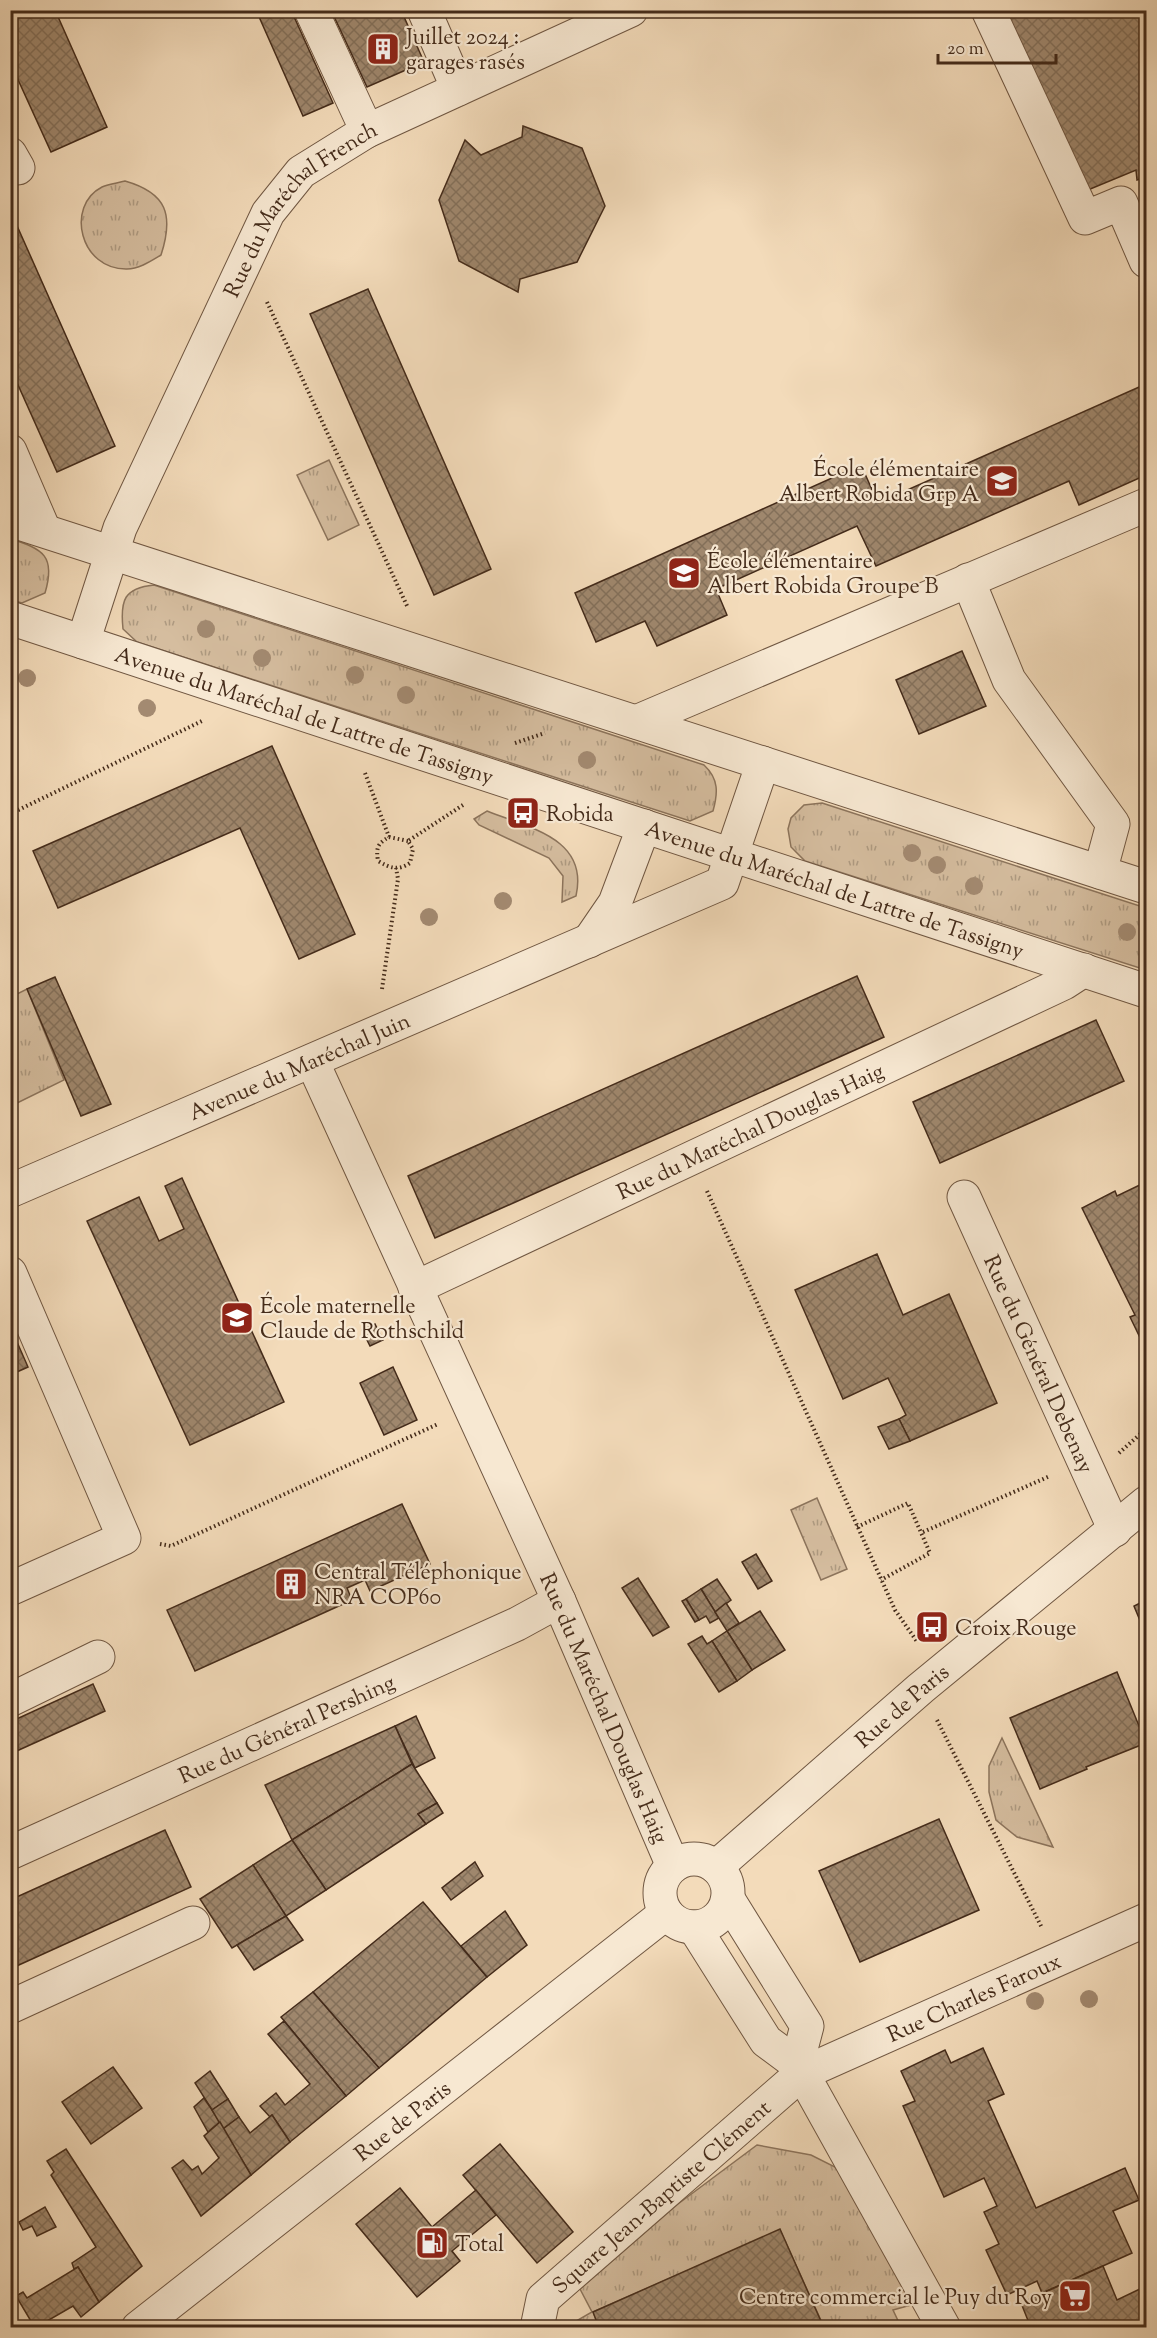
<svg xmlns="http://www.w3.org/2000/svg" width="1157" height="2338" font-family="'Sorts Mill Goudy',serif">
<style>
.grass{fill:url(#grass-tufts);stroke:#8c745c;stroke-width:1.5}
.building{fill:url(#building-cross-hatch);stroke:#442b1a;stroke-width:1.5}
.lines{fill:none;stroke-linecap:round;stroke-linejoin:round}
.minor-casing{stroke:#705742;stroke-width:35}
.path{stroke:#442b1a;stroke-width:4;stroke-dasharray:1.5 3;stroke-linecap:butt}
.minor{stroke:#f7e8d2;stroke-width:33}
.tree{fill:#a38a71}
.labels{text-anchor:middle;stroke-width:4.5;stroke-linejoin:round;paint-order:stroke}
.poi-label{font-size:22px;fill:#442b1a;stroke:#f7e8d2;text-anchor:start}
.street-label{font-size:22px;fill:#442b1a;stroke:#f7e8d2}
</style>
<defs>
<pattern id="grass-tufts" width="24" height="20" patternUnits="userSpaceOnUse" patternTransform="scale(1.5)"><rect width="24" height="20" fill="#d5bd9f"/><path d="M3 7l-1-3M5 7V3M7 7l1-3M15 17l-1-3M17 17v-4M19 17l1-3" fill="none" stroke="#ae9a81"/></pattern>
<pattern id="building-cross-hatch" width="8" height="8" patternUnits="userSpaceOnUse" patternTransform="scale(1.5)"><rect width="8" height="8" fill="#9f876d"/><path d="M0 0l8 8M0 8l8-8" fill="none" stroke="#836f59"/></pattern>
</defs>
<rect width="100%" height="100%" fill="#f3dbba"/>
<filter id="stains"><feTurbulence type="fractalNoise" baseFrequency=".00333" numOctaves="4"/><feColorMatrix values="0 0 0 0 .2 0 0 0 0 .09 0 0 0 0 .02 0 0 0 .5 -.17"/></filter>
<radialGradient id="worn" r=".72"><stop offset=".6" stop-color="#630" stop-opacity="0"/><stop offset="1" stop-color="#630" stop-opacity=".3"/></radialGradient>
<g class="grass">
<path d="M125,181c42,12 49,34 36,74 -10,6 -22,14 -34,14 -47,1 -62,-63 -25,-82 7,-3 16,-4 23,-6z"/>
<polygon points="329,460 359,525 328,540 297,475"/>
<path d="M11,539c32,10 45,17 34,54l-23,10 -11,-3z"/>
<path d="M154,585l550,180c15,14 14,28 9,46l-23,10 -553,-179 -14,-13c-3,-29 1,-41 31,-44z"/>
<polygon points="822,803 1146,908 1146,970 805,861 791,847 788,829 791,818 804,805"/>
<path d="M487,811c42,17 102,27 89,85l-14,6 1,-26 -14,-18 -70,-33 -5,-6z"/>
<polygon points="27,989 64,1080 11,1106 11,997"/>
<polygon points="817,1498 847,1569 821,1580 791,1510"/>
<polygon points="1002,1738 1053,1847 1017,1837 996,1820 989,1792 989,1766"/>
<polygon points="757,2145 811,2155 837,2168 918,2303 893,2310 901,2327 824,2327 780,2230 593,2312 599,2327 573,2327 571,2324 592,2312 580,2289 678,2204"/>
</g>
<g class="building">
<polygon points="10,10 55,10 107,127 51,152 10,62"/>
<polygon points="256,10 291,10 333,103 303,116"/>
<polygon points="331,10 401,10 424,62 367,87"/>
<polygon points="1004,10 1146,10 1146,187 1143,178 1137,180 1136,170 1083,192"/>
<polygon points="523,126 582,148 605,206 577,262 520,279 518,292 459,261 439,200 465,140 481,155 522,137"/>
<polygon points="10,210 115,446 57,472 10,367"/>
<polygon points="368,289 491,569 434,595 310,314"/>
<polygon points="1146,384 1146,446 1140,449 1146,464 1146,475 1079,505 1069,481 876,566 857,526 716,589 727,615 657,646 645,621 596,642 575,593 861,465 878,503"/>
<polygon points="962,651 986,706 919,734 896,680"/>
<polygon points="272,746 355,934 299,959 240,828 58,908 33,851"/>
<polygon points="857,976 884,1037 435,1238 408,1176"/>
<polygon points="55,977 111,1104 81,1116 27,989"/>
<polygon points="1096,1020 1124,1081 940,1163 913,1102"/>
<polygon points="182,1178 284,1402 190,1445 87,1221 139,1197 159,1241 184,1229 165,1186"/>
<polygon points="1146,1182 1146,1350 1130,1317 1135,1315 1082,1208 1115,1191 1117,1196"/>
<polygon points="877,1254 903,1315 949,1294 997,1403 910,1441 899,1419 906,1415 888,1378 843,1399 795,1290"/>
<polygon points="375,1324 383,1340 370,1346 362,1330"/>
<polygon points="10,1326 28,1367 10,1375"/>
<polygon points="393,1367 417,1420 384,1435 360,1383"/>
<polygon points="899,1419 910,1441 889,1449 878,1427"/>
<polygon points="402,1504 430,1564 370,1591 365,1580 347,1588 352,1600 195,1671 167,1610"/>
<polygon points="756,1554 772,1581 758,1589 742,1562"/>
<polygon points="638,1578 669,1627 653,1636 622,1588"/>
<polygon points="717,1579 731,1600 715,1612 701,1589"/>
<polygon points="701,1589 719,1618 710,1623 706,1616 699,1620 686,1599"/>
<polygon points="686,1599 699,1620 695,1622 682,1601"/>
<polygon points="1146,1600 1146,1635 1134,1606"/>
<polygon points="726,1603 739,1623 727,1631 715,1612"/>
<polygon points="760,1611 785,1650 752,1670 727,1631"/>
<polygon points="727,1631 752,1670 737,1681 712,1641"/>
<polygon points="702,1636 707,1644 712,1641 737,1681 719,1692 688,1644"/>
<polygon points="1117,1672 1146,1743 1086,1767 1087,1769 1040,1789 1010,1718"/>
<polygon points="93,1684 105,1711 10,1754 10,1722"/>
<polygon points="416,1716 435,1758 415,1768 395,1726"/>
<polygon points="395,1726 412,1764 292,1840 265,1785"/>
<polygon points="412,1764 437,1803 418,1814 426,1824 326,1890 292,1840"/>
<polygon points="437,1803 443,1813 426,1824 418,1814"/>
<polygon points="939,1819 979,1910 860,1962 819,1871"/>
<polygon points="165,1830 191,1887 10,1969 10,1900"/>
<polygon points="292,1840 326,1890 286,1916 253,1865"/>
<polygon points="475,1862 483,1876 451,1900 442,1888"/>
<polygon points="253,1865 286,1916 232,1948 200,1899"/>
<polygon points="423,1902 487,1977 379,2068 313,1992"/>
<polygon points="505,1911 527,1945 487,1977 461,1946"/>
<polygon points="286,1916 303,1940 254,1970 237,1945"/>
<polygon points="313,1992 379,2068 346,2096 281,2017"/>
<polygon points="284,2021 346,2096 290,2142 272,2115 270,2117 260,2106 276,2093 285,2105 310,2084 268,2034"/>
<polygon points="983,2048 1004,2094 988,2101 1036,2208 1125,2168 1139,2200 1113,2211 1132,2253 1042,2293 1037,2281 1007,2295 986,2250 999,2244 984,2212 997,2206 984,2178 944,2197 903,2106 915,2101 901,2071 945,2050 951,2063"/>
<polygon points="113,2067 142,2108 91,2144 62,2102"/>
<polygon points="210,2071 228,2099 212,2110 195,2083"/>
<polygon points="204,2098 220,2122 208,2132 194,2107"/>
<polygon points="228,2099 239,2117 223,2129 212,2110"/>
<polygon points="272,2115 290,2142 251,2175 223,2129 239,2117 250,2133"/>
<polygon points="220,2122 251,2175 201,2216 172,2168 183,2160 192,2170 198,2166 202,2174 219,2158 204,2136"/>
<polygon points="500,2144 573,2232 537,2263 463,2175"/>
<polygon points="66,2149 142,2266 99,2302 78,2267 74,2269 72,2263 96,2247 51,2175 54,2172 47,2161"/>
<polygon points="400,2188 432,2227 476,2190 496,2215 452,2251 460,2261 417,2297 356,2224"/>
<polygon points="45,2207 56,2227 37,2236 32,2226 23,2230 19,2222"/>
<polygon points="780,2229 824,2328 599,2328 593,2312"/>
<polygon points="1103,2266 1117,2300 1146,2286 1146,2328 1031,2328 1021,2303"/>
<polygon points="78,2267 99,2302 81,2317 73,2306 35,2328 16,2296 23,2292 27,2298"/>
</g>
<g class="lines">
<defs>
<g id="minor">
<polyline points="311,10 367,131"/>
<polyline points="424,10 458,89"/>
<polyline points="988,10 1085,218 1121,203 1146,261"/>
<polyline points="10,154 18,168"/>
<polyline points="10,451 44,530"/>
<polyline points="10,520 1146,887"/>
<polyline points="968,580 1009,680 1113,824 1100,872"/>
<path id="s1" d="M10,618l1136,373"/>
<path id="s2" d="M83,642l37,-114 148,-315 33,-41 66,-41 264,-121"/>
<polyline points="636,722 1146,505"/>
<polyline points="589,941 615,903 644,826"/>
<path id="s3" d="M312,1061l247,540 114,265"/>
<path id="s4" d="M10,1191l712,-308 41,-120"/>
<path id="s5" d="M964,1197l151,333"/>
<polyline points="10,1273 124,1538 10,1589"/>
<path id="s6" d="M415,1288l649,-305 20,-13"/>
<polyline points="10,1700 98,1657"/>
<path id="s7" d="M10,1853l507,-229 42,-23"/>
<circle cx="694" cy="1893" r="34"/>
<path id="s8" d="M716,1867l205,-179 225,-185"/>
<polyline points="728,1899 807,2026 797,2064"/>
<polyline points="694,1927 766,2041 797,2064 944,2328"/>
<polyline points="10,2007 193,1923"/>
<path id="s9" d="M138,2328l528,-415"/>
<path id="s10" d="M537,2328l6,-29 258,-225 345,-154"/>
</g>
</defs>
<use href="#minor" class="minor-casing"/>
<g class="path">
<polyline points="267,302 408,608"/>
<polyline points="515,743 545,733"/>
<polyline points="365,773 389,837"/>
<polyline points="10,814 202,721"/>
<path d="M408,841l-19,-4c-12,7 -13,11 -11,24 12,7 20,10 32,2l3,-14 -5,-8 55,-36"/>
<polyline points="382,989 398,879 396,868"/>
<polyline points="707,1191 895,1610 918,1643"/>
<polyline points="1119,1453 1146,1429"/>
<polyline points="857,1527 908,1503 930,1553 881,1580"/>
<polyline points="923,1532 1050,1476"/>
<polyline points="160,1544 171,1546 438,1424"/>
<polyline points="937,1720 1042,1928"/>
</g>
<use href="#minor" class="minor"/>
</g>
<g class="tree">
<circle cx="206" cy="629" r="9"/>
<circle cx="262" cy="658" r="9"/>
<circle cx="355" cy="675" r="9"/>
<circle cx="27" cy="678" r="9"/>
<circle cx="406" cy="695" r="9"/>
<circle cx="147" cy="708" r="9"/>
<circle cx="587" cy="760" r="9"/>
<circle cx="912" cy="853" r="9"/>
<circle cx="937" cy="865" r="9"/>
<circle cx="974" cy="886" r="9"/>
<circle cx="503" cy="901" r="9"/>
<circle cx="429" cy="917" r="9"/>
<circle cx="1127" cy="932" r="9"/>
<circle cx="1089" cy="1999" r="9"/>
<circle cx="1035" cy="2001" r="9"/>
</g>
<defs>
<symbol id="building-square" viewBox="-11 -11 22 22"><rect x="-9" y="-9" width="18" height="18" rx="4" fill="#8f2418" stroke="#f7e8d2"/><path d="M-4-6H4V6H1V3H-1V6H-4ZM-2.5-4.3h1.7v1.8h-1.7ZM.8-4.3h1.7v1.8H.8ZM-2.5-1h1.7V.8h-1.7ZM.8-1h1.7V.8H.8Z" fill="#fff"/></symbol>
<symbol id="school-square" viewBox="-11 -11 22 22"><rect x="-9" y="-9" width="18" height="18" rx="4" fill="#8f2418" stroke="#f7e8d2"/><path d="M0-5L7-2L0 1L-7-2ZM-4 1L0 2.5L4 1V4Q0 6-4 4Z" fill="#fff"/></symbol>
<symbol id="bus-square" viewBox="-11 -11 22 22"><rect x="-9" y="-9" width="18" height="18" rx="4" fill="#8f2418" stroke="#f7e8d2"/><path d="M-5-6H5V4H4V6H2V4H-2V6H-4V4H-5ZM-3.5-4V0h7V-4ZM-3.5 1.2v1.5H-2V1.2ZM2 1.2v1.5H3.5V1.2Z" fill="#fff"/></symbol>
<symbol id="fuel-square" viewBox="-11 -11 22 22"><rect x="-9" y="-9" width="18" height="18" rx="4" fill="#8f2418" stroke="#f7e8d2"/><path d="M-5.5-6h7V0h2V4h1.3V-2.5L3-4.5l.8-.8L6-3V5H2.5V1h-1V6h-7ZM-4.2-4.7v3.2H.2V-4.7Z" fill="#fff"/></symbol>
<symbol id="supermarket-square" viewBox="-11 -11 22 22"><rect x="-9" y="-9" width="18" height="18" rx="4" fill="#8f2418" stroke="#f7e8d2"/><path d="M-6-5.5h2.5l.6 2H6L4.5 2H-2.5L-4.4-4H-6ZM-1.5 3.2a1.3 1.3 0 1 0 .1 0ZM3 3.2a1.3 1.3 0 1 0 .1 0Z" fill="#fff"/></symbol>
</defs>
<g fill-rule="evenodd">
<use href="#building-square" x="364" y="30" width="38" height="38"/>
<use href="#school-square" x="983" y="462" width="38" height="38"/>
<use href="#school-square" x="665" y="554" width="38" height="38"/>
<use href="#bus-square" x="504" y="794" width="38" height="38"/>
<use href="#school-square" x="218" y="1299" width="38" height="38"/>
<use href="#building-square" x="272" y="1565" width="38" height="38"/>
<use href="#bus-square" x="913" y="1608" width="38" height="38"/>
<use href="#fuel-square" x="413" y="2224" width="38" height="38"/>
<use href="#supermarket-square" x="1056" y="2277" width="38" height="38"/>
</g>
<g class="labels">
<g class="poi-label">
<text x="406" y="44">Juillet 2024 :<tspan x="406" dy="25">garages rasés</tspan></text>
<text x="979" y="476" text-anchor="end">École élémentaire<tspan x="979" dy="25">Albert Robida Grp A</tspan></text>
<text x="707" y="568">École élémentaire<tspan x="707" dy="25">Albert Robida Groupe B</tspan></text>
<text x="546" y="821">Robida</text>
<text x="260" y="1313">École maternelle<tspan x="260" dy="25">Claude de Rothschild</tspan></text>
<text x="314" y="1579">Central Téléphonique<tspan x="314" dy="25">NRA COP60</tspan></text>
<text x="955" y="1635">Croix Rouge</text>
<text x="455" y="2251">Total</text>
<text x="1052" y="2304" text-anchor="end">Centre commercial le Puy du Roy</text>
</g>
<g class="street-label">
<text dy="8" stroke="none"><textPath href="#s2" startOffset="492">Rue du Maréchal French</textPath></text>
<text dy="8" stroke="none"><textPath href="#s1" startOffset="310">Avenue du Maréchal de Lattre de Tassigny</textPath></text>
<text dy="8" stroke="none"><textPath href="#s1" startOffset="868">Avenue du Maréchal de Lattre de Tassigny</textPath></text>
<text dy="8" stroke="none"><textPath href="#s4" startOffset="315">Avenue du Maréchal Juin</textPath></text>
<text dy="8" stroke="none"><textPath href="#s6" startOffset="370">Rue du Maréchal Douglas Haig</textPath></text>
<text dy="8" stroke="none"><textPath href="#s5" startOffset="183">Rue du Général Debenay</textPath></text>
<text dy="8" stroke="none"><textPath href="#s8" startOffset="246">Rue de Paris</textPath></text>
<text dy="8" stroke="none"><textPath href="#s3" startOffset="710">Rue du Maréchal Douglas Haig</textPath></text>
<text dy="8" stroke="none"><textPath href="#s7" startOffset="303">Rue du Général Pershing</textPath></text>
<text dy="8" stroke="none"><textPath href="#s10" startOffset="561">Rue Charles Faroux</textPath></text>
<text dy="8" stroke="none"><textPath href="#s9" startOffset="336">Rue de Paris</textPath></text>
<text dy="8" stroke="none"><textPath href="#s10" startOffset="186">Square Jean-Baptiste Clément</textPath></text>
</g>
</g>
<rect width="1157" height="2338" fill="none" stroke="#f3dbba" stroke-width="36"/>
<rect x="12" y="12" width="1133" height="2314" fill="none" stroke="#442b1a" stroke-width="3"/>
<rect x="18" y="18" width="1121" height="2302" fill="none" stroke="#442b1a" stroke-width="1.5"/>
<path d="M938 54v9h118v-9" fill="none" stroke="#442b1a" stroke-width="3"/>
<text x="947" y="54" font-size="18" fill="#442b1a" stroke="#f7e8d2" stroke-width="4.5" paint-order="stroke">20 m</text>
<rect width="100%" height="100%" filter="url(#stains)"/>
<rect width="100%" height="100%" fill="url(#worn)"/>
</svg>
